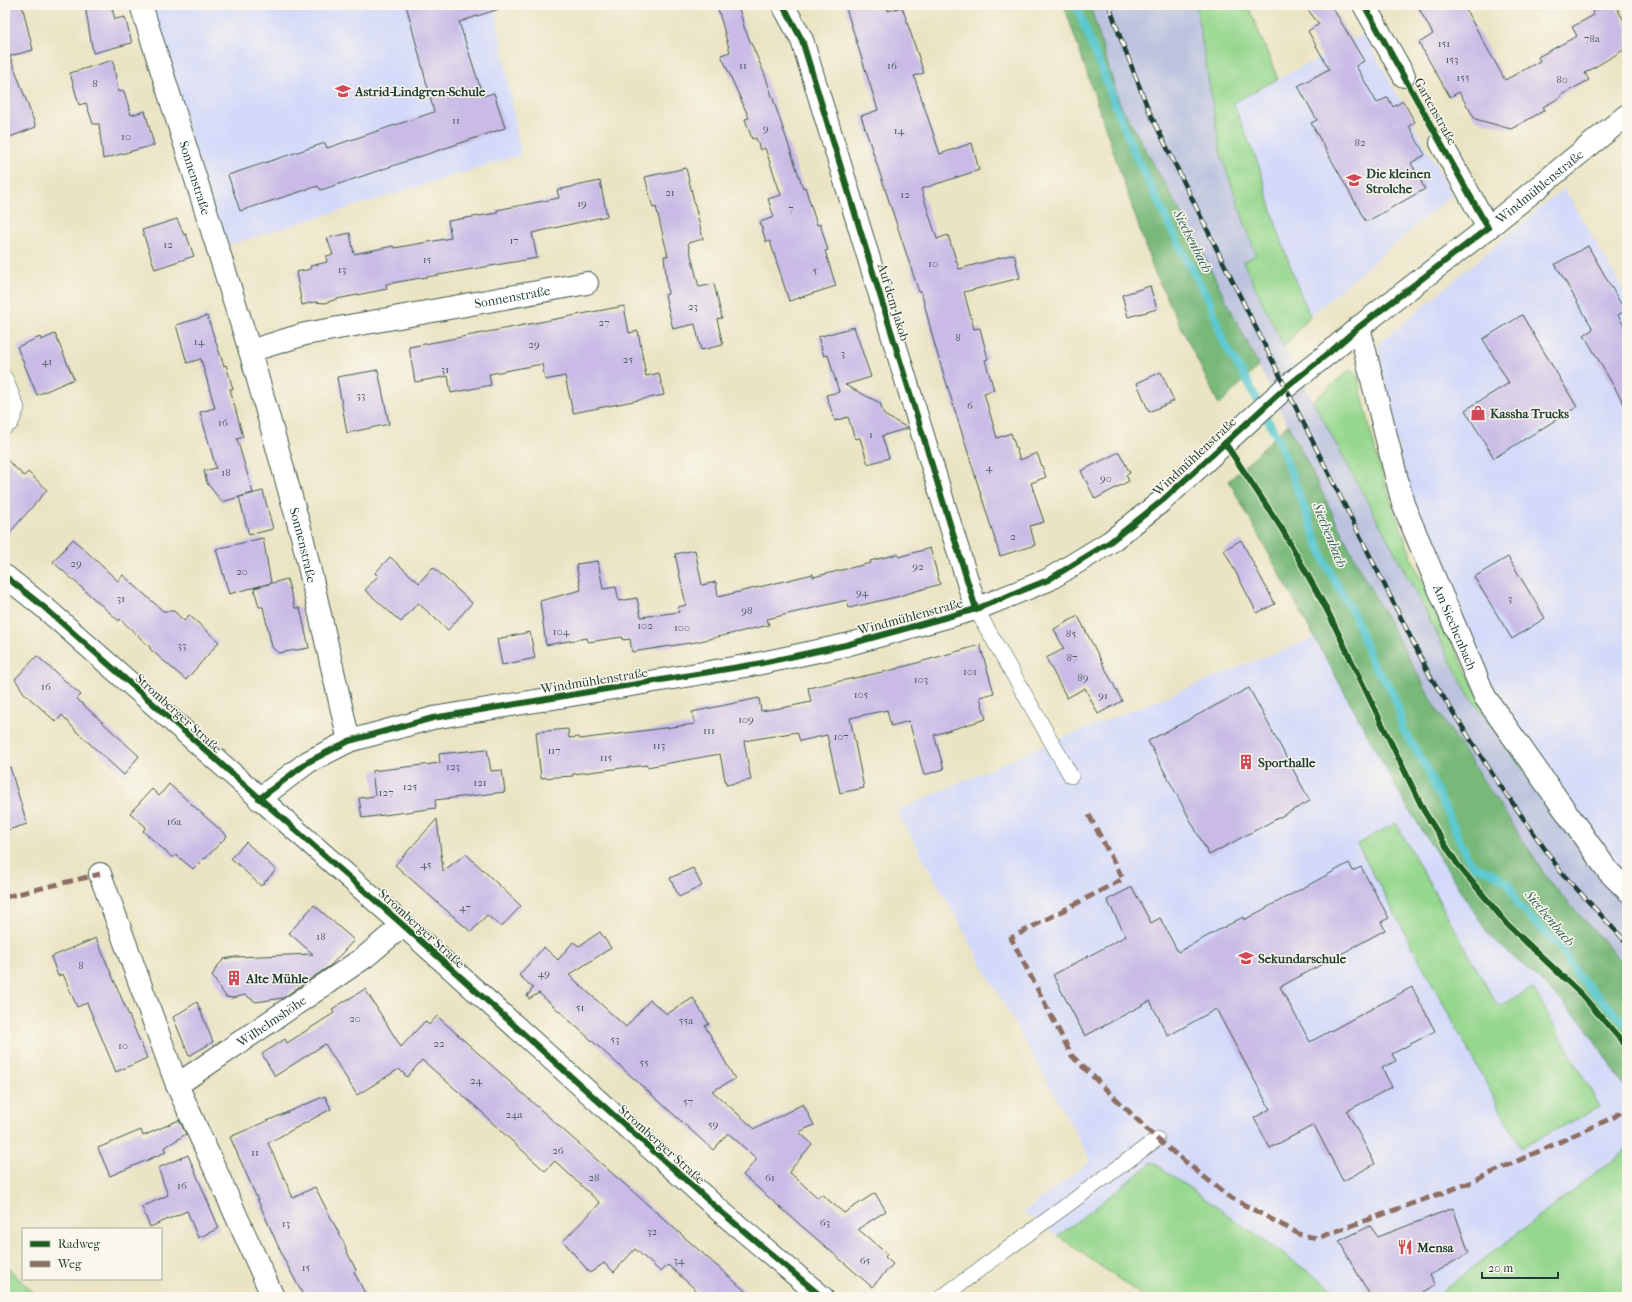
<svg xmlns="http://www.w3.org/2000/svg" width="1632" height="1302" font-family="'IM FELL French Canon',serif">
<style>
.built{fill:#d3d9f9}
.industrial{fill:#bcc3de}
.green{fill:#96d78e;stroke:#5a8a61}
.forest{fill:#78b879;stroke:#4c7a56}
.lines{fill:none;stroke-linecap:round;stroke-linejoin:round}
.stream{stroke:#5bc8cf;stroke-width:8}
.building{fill:#c9bbe6}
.service-casing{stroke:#3d564a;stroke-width:16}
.minor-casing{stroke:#3d564a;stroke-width:24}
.secondary-casing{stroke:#3d564a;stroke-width:24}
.service{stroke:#fff;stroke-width:15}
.minor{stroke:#fff;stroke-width:22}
.secondary{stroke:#fff;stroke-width:22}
.rail-casing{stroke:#1f3d34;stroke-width:4.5}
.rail{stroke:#fbf7ec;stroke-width:3;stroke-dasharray:9;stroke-linecap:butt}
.quiet{stroke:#8d6e63;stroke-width:5;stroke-dasharray:10 5;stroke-linecap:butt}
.cycleway-casing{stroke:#fbf7ec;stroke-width:8}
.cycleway{stroke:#1b5e20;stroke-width:6}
.labels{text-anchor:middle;stroke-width:3;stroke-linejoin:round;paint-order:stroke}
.number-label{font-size:11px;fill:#4a5c60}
.poi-label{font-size:13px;font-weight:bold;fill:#1f3d34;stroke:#fbf7ec;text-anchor:start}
.street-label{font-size:13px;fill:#1f3d34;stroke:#fbf7ec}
.water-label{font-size:14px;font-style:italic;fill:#2e605b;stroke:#fbf7ec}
</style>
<rect width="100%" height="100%" fill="#fbf7ec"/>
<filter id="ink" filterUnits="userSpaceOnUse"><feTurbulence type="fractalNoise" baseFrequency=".025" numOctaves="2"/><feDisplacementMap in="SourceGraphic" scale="8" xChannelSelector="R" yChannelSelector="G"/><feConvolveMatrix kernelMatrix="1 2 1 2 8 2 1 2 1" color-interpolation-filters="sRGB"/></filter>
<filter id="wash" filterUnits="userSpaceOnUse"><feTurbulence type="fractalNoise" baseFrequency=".012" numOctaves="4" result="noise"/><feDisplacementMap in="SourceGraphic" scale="16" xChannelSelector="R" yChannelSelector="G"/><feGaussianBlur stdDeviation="0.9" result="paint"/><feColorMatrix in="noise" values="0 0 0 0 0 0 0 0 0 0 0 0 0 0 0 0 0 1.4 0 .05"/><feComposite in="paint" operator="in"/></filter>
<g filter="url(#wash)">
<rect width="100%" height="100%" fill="#eae4c4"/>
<g class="built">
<polygon points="149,5 495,5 521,155 225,246"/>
<polygon points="1364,34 1452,195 1310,316 1295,280 1276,225 1259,166 1233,103"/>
<polygon points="1564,188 1627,296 1627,879 1614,865 1493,690 1410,504 1377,345"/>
<polygon points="1315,637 1406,805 1491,938 1537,977 1583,1023 1627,1090 1627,1297 1144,1297 1024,1212 1091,1161 897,811 1035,749"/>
</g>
<polygon class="industrial" points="1090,5 1196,5 1221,155 1256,255 1243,262 1284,347 1399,560 1466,691 1599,876 1627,905 1627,967 1553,886 1439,713 1363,575 1195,238 1119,102"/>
<g class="green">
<polygon points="1196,5 1254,5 1249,8 1278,79 1233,103 1259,166 1276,225 1295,280 1310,316 1284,347 1243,262 1256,255 1221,155"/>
<polygon points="1349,370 1355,371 1358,378 1376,454 1392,505 1417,571 1479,697 1540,793 1466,691 1399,560 1313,401"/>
<polygon points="1396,823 1498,1007 1533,988 1600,1107 1521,1148 1357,844"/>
<polygon points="1627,1149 1627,1297 1435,1297"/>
<polygon points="1153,1162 1344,1297 1144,1297 1058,1236"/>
<polygon points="5,1265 38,1297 5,1297"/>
</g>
<g class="forest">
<polygon points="1064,5 1090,5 1119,102 1195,238 1259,366 1219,405 1153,269"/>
<polygon points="1288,424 1363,575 1439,713 1553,886 1627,967 1627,1090 1583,1023 1537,977 1491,938 1406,805 1229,481"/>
</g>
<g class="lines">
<polyline class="stream" points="1076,5 1134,152 1185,257 1209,300 1224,343 1247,381 1278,439 1326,565 1355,617 1372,663 1389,686 1398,706 1402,728 1424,763 1468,858 1474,866 1493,873 1509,884 1518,905 1562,949 1577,975 1627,1025"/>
</g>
<g id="blocks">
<g class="building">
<polygon points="5,5 22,5 33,50 10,56 36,127 5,139"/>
<polygon points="85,5 111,5 115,19 125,17 132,43 93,53"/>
<polygon points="406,5 498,5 499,9 459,22 483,96 494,93 505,128 321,190 318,186 240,211 228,175 325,143 327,148 434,112"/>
<polygon points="717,5 738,5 744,27 765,75 803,188 805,187 817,225 820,224 828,250 825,251 836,286 789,301 770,241 766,242 760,222 774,217 768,199 781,195 765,148 760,150 756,138 752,139 745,119 749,118 721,55 730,52"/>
<polygon points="845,5 886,5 888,11 902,7 924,73 914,76 940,154 972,143 979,170 921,189 937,239 948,235 959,269 1014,254 1020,278 964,292 974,329 980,328 988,359 985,360 994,390 984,393 997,438 1011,433 1020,460 1037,453 1046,477 1031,483 1044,522 1030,526 1035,545 1000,556 935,346 921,291 919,292 861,116 878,110"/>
<polygon points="1304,5 1331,5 1364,61 1356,66 1377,103 1388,97 1393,107 1403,101 1415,122 1409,126 1425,155 1411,163 1425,189 1366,222 1311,123 1317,120 1298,86 1329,69 1308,31 1319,24"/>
<polygon points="1417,5 1463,5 1505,80 1540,61 1538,57 1577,36 1572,27 1594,15 1592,12 1605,5 1615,5 1627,26 1627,48 1585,73 1589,80 1561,95 1561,97 1543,107 1545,110 1511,129 1475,119 1459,92 1450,97 1419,43 1433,34"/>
<polygon points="113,60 118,92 124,91 131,115 145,111 154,145 103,159 99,124 93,124 86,103 79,105 70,73"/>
<polygon points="686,168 703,239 688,243 699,287 714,284 722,318 717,319 723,345 701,350 695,324 673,329 665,295 668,294 664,256 668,256 656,207 653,208 645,177"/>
<polygon points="600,181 607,216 532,233 537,258 386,284 387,289 337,299 325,303 314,302 302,305 296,272 311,269 310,266 327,262 326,256 333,255 327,238 350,233 354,254 393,246 394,248 451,238 448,221 497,213 497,210 559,198 557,190"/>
<polygon points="177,219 184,235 186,234 194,256 155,269 142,230"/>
<polygon points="1588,246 1625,311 1618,315 1627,331 1627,409 1584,335 1593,329 1555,264"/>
<polygon points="1150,286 1157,309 1128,317 1122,295"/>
<polygon points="624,306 629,333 638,331 646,376 659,373 664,395 573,413 565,376 545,380 542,364 489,374 491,385 451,393 448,376 415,382 409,347"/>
<polygon points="1522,315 1577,407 1494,458 1465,410 1509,383 1483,339"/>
<polygon points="207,316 224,366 226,365 233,389 230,389 243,437 237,439 253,493 222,502 207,483 204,471 216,468 200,412 215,408 201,359 187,363 176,325"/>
<polygon points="854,327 871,377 845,385 880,403 884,415 908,428 882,436 889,458 868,464 860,438 855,439 848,417 835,421 826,395 839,392 828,355 824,356 818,337"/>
<polygon points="55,334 74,379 37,395 17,347 40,337 41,340"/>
<polygon points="378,370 389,424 347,433 337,377"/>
<polygon points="1161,372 1174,401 1149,412 1137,383"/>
<polygon points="1119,452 1130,473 1126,475 1129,481 1095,499 1081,471"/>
<polygon points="5,458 24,476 28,472 47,490 5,538"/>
<polygon points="263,491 273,529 249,535 239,497"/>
<polygon points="263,538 271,583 229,594 216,549"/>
<polygon points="73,539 118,581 123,575 163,611 174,611 184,621 189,615 219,642 186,680 150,649 150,647 120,619 119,621 53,562"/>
<polygon points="1241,540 1275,604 1257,613 1224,550"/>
<polygon points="930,548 940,584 896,597 849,608 847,600 767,619 769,625 696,642 632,652 630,639 623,640 622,637 588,642 587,638 546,645 540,601 581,590 576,564 598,561 603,589 616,587 619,601 637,598 641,617 679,612 678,607 686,605 675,554 695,550 702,585 716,582 718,597 813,574 813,577 871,563 870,561 898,554 899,557"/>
<polygon points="390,557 419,583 433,567 472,603 448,630 418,603 401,622 365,590 378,576 375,573"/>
<polygon points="1508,557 1545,618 1512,639 1474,577"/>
<polygon points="287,579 295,608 300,608 309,648 278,653 272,647 263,607 259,607 254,588"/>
<polygon points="1078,616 1122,701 1098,714 1085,688 1067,698 1046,658 1064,649 1054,629"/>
<polygon points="530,632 535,658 502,665 497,639"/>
<polygon points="980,645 994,693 980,697 986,719 934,735 944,769 924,775 909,721 891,726 887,710 850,718 864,788 840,793 827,735 800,741 797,732 744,741 751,780 726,785 720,754 647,767 647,765 573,774 573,776 541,778 536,732 568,729 569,738 579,737 580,739 695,724 692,712 759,698 761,711 787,707 811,702 808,688 892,670"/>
<polygon points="37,656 81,695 77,699 139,756 124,775 77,732 62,715 56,722 24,693 15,679"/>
<polygon points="1249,688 1310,801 1209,855 1148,741"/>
<polygon points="487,749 491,771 502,770 505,792 435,800 436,808 362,818 359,798 375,796 372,771 440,763 439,754"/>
<polygon points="10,767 27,824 5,831 5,768"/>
<polygon points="169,784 227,836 205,859 204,858 193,869 176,855 173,858 143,831 146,827 130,813 152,789 159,796"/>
<polygon points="437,819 443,871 466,854 521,906 501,927 487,915 471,932 395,865"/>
<polygon points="246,842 276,870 261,886 231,858"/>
<polygon points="1349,863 1353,871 1361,867 1389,918 1381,922 1385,930 1280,987 1310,1042 1412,987 1435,1031 1392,1054 1396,1061 1382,1068 1392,1087 1347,1111 1375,1164 1343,1181 1314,1125 1270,1148 1254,1118 1270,1109 1216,1009 1168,1036 1150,1001 1085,1036 1053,975 1126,936 1107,900 1132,887 1151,923 1160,918 1178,952 1243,917 1244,920"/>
<polygon points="693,868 702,886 679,897 670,878"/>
<polygon points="314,905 354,940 331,965 283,998 256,1002 245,995 233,998 226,997 212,976 216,968 224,959 235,957 313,954 289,933"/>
<polygon points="600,932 611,948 569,975 626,1027 650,1000 667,1014 693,998 709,1024 705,1026 735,1079 712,1091 755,1129 803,1104 814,1125 799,1132 812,1144 789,1172 818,1198 821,1194 844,1213 875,1193 886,1211 858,1229 887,1254 885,1257 893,1264 872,1287 743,1175 757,1159 728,1133 713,1150 539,993 529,999 527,996 533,988 519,975 544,947 558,960 573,942 579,946"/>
<polygon points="96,938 147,1058 116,1072 87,1003 77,1007 63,974 58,976 51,957"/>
<polygon points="365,989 401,1047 425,1021 429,1025 437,1016 552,1120 752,1297 704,1297 668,1265 661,1272 635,1249 614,1272 604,1263 590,1273 563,1241 600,1203 555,1161 545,1171 489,1120 483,1113 422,1060 407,1077 399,1069 357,1095 325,1044 275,1076 262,1054 285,1039 287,1043 334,1013 332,1009"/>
<polygon points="197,1002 213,1042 189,1056 173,1017"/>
<polygon points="325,1096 331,1109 268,1143 293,1198 315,1187 346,1247 345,1248 356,1270 354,1272 367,1297 304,1297 283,1257 230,1137"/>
<polygon points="179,1120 186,1134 164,1148 166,1152 110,1176 98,1148 141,1130 143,1136"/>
<polygon points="188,1155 219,1228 198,1238 187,1211 150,1227 142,1207 168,1195 158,1168"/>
<polygon points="1453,1208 1469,1253 1430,1275 1435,1285 1414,1297 1371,1297 1339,1241 1370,1226 1378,1237"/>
</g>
</g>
</g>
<g filter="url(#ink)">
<use href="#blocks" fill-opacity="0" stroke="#3d564a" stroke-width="1"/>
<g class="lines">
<defs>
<g id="service">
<polyline points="5,378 17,408 11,423 5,427"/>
<polyline points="976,609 1071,776"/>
<polyline points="942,1297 1157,1139"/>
</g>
<g id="minor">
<path id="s1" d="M141,5l109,346 52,185 47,205"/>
<polyline points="783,5 802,40 976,609"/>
<polyline points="1364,5 1404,76"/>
<polyline points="1441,143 1488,228"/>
<path id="s2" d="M1359,327l44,177 82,193 123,174 19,19"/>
<path id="s3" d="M250,351l55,-17 282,-51"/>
<path id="s4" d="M259,799l49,-37 41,-21 84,-23 324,-54 89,-19 130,-36 72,-29 62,-38 53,-42 122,-112 45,-36 29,-25 129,-99 139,-113"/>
<polyline points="100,874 177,1085 273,1297"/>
<path id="s5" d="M177,1085l188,-128 38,-32"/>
</g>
<polyline id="secondary" points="5,576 45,608 403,925 719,1210 822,1297"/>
</defs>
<use href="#service" class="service-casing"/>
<use href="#minor" class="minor-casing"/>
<use href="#secondary" class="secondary-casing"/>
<use href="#service" class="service"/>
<use href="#minor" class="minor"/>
<use href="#secondary" class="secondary"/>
<defs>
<polyline id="rail" points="1109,5 1122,42 1149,111 1227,270 1430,676 1493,775 1561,872 1627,943"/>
</defs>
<use href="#rail" class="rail-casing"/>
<use href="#rail" class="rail"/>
<g class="quiet">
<polyline points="1089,815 1123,879 1011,938 1072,1056 1157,1139 1228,1196 1301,1235 1317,1238 1467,1184 1614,1117 1627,1108"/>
<polyline points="5,897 100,874"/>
</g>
<defs>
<g id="cycleway">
<polyline points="783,5 802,40 976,609"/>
<polyline points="1225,443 1282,529 1327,610 1424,811 1458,865 1508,925 1581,994 1627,1047"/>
<polyline points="5,576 45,608 403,925 719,1210 822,1297"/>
<polyline points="259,799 308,762 349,741 433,718 757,664 846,645 976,609 1048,580 1110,542 1163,500 1285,388 1330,352 1359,327 1488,228 1364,5"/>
</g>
</defs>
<use href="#cycleway" class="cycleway-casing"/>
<use href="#cycleway" class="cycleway"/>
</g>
</g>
<defs>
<symbol id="school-bare" viewBox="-9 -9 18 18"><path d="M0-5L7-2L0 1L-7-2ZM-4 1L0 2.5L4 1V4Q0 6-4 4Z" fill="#d1495b" stroke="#fbf7ec" stroke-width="2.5" paint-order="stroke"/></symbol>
<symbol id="shop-bare" viewBox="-9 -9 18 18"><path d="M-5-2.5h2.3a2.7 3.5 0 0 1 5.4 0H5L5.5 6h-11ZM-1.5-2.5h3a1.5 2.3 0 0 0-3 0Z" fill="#d1495b" stroke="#fbf7ec" stroke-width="2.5" paint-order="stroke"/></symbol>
<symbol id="building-bare" viewBox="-9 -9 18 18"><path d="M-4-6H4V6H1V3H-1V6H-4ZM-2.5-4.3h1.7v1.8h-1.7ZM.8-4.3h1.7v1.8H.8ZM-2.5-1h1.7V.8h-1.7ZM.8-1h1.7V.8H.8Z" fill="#d1495b" stroke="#fbf7ec" stroke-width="2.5" paint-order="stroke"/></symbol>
<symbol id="restaurant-bare" viewBox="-9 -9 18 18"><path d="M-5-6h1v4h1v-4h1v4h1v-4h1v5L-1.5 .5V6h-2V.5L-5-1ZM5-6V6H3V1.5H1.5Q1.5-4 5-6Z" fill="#d1495b" stroke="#fbf7ec" stroke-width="2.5" paint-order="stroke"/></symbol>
</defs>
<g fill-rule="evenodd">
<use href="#school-bare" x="332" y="80" width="22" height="22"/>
<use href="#school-bare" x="1343" y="169" width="22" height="22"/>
<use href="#shop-bare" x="1467" y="402" width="22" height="22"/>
<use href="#building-bare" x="1235" y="751" width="22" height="22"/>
<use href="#school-bare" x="1235" y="947" width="22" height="22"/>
<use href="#building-bare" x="223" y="967" width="22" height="22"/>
<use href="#restaurant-bare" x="1394" y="1236" width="22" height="22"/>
</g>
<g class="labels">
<g class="number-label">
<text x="1592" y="42">78a</text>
<text x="1444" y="47">151</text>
<text x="1452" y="63">153</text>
<text x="743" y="69">11</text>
<text x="892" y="69">16</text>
<text x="1463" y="81">155</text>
<text x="1562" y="83">80</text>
<text x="95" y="87">8</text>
<text x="456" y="124">11</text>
<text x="766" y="132">9</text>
<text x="899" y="134">14</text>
<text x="126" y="140">10</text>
<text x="1360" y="146">82</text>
<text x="670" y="196">21</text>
<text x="905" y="198">12</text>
<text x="582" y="207">19</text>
<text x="791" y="212">7</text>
<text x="514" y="244">17</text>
<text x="168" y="248">12</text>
<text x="427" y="263">15</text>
<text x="933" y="267">10</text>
<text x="342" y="273">13</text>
<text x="815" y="274">5</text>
<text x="693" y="310">23</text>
<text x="604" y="326">27</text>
<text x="958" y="341">8</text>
<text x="199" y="345">14</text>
<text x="534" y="348">29</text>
<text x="843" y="357">3</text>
<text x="628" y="363">25</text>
<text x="47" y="365">41</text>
<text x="445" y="373">31</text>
<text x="361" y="399">33</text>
<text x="970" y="409">6</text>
<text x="223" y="426">16</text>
<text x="871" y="438">1</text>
<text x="989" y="471">4</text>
<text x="226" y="476">18</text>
<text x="1106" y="482">90</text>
<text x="1013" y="540">2</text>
<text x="76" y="567">29</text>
<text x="918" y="570">92</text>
<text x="242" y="575">20</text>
<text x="862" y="596">94</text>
<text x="121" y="602">31</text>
<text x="1510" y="602">3</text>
<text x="747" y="614">98</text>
<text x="645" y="629">102</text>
<text x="682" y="631">100</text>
<text x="561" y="635">104</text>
<text x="1071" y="637">85</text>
<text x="182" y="649">33</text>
<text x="1072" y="661">87</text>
<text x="970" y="675">101</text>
<text x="1083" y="681">89</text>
<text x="921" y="683">103</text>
<text x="46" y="690">16</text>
<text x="861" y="698">105</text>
<text x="1103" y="699">91</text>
<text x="746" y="723">109</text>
<text x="709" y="734">111</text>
<text x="841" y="740">107</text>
<text x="659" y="749">113</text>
<text x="554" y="754">117</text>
<text x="606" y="761">115</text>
<text x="453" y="770">123</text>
<text x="480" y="786">121</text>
<text x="410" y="790">125</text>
<text x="386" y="796">127</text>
<text x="174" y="825">16a</text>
<text x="426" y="868">45</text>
<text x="465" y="911">47</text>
<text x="321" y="940">18</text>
<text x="81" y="969">8</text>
<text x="544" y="977">49</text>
<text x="580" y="1011">51</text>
<text x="355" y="1022">20</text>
<text x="686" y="1024">55a</text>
<text x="615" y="1043">53</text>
<text x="439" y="1047">22</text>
<text x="123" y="1049">10</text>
<text x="644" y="1066">55</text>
<text x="476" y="1084">24</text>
<text x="688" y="1105">57</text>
<text x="514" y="1118">24a</text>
<text x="713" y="1128">59</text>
<text x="558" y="1154">26</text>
<text x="255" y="1156">11</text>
<text x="594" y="1181">28</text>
<text x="770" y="1181">61</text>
<text x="182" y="1189">16</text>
<text x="825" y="1226">63</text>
<text x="286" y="1227">13</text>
<text x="652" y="1235">32</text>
<text x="679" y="1264">34</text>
<text x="865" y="1264">65</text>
<text x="306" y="1271">15</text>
</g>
<g class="poi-label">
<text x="355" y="96">Astrid-Lindgren-Schule</text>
<text x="1366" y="178">Die kleinen<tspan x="1366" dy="15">Strolche</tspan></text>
<text x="1490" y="418">Kassha Trucks</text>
<text x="1258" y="767">Sporthalle</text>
<text x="1258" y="963">Sekundarschule</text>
<text x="246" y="983">Alte Mühle</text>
<text x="1417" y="1252">Mensa</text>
</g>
<g class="street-label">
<text transform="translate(1436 111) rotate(61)" y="5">Gartenstraße</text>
<text dy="5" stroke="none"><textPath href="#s1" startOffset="181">Sonnenstraße</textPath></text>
<text dy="5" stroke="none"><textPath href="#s4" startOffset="1457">Windmühlenstraße</textPath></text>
<text dy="5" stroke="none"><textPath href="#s3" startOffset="268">Sonnenstraße</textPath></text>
<text transform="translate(894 302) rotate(73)" y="5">Auf dem Jakob</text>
<text transform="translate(1194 456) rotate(-43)" y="5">Windmühlenstraße</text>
<text dy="5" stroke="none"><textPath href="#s1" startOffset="564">Sonnenstraße</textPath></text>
<text transform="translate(910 616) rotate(-15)" y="5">Windmühlenstraße</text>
<text dy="5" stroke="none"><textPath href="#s2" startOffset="316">Am Siechenbach</textPath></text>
<text transform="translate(594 680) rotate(-9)" y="5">Windmühlenstraße</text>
<text transform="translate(179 713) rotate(42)" y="5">Stromberger Straße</text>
<text transform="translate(422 928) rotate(42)" y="5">Stromberger Straße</text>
<text dy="5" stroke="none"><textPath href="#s5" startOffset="114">Wilhelmshöhe</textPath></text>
<text transform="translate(662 1144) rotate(42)" y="5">Stromberger Straße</text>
</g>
<g class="water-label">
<text transform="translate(1193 241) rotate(63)" y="5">Siechenbach</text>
<text transform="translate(1330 535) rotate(68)" y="5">Siechenbach</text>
<text transform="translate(1550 918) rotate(50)" y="5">Siechenbach</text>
</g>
</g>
<rect width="1632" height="1302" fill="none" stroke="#fbf7ec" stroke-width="20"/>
<rect x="22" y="1228" width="140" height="52" fill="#fbf7ec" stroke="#a3ada2"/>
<rect x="30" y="1241" width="20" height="6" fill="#1b5e20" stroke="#a3ada2"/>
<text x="58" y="1248" font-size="12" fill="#1f3d34">Radweg</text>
<rect x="30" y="1261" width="20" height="6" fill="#8d6e63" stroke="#a3ada2"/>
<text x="58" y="1268" font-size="12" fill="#1f3d34">Weg</text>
<path d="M1482 1272v6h76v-6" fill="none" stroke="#1f3d34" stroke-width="2"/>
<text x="1488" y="1272" font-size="12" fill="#1f3d34" stroke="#fbf7ec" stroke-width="3" paint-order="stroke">20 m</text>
</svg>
